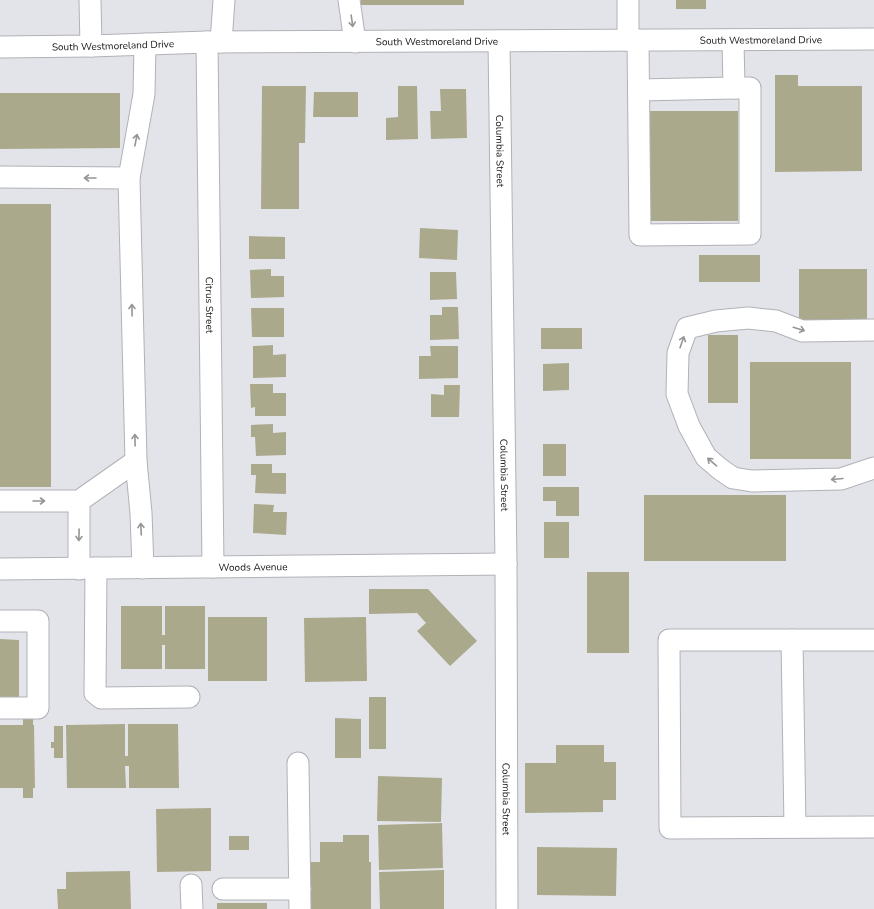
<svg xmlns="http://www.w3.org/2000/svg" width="874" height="909" font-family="'Nunito Sans',sans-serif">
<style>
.building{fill:#aba98c}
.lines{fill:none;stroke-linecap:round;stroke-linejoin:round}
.minor-casing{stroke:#b1b2b7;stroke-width:23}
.minor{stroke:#fff;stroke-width:21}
.oneway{stroke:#959596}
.labels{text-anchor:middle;stroke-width:3.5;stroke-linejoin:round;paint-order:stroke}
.street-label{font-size:10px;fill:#131415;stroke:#e3e4e9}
</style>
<rect width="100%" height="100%" fill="#e3e4e9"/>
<g class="building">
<rect x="361" y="0" width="103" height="5"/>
<rect x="676" y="0" width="30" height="9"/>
<polygon points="775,75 798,75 798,86 862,86 862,171 775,172"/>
<polygon points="262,86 306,86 305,143 299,143 299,209 261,209"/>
<polygon points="398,86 417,86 418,139 386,140 386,118 398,117"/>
<polygon points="440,89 466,89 467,138 431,139 430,111 441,111"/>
<polygon points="314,92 358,92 358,117 313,117"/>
<polygon points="0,93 120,93 120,148 0,149"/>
<rect x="646" y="111" width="92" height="110"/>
<rect x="0" y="204" width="51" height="283"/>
<polygon points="420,228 458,230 457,260 419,258"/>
<polygon points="249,236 285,237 285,259 249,259"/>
<rect x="699" y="255" width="61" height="27"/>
<polygon points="271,269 271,276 284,276 284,297 251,298 250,270"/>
<rect x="799" y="269" width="68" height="51"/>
<polygon points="430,272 456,272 457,299 430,300"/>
<polygon points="442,307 458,307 459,339 430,340 430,315 442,315"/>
<polygon points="251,308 284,308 284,337 252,337"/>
<rect x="541" y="328" width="41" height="21"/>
<rect x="708" y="335" width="30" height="68"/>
<polygon points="273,345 273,355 286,354 286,377 253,378 253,346"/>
<polygon points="430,346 458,346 458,378 419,379 419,356 431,356"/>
<rect x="750" y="362" width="101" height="97"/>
<polygon points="569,363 569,390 543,391 543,364"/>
<polygon points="250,384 273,384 273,393 286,393 286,416 255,416 255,407 251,408"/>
<polygon points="444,385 460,385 459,417 431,417 431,394 444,395"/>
<polygon points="273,424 273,433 286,432 286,455 256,456 255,437 251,437 251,425"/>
<rect x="543" y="444" width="23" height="32"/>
<polygon points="251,464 272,464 272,473 286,473 286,494 255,493 256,475 251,475"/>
<polygon points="543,487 579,487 579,516 556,516 556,501 543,501"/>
<rect x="644" y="495" width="142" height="66"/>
<polygon points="254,504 274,505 273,512 287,512 286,535 253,533"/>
<rect x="544" y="522" width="25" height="36"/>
<rect x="587" y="572" width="42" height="81"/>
<polygon points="369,589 428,589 477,641 450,666 417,631 426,623 417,613 369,614"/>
<polygon points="121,606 162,606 162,635 165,635 165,606 205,606 205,669 165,669 165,645 162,645 162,669 121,669"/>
<rect x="208" y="617" width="59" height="64"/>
<polygon points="366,617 367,681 305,682 304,618"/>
<polygon points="0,639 19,640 19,699 0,699"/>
<rect x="369" y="697" width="17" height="52"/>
<polygon points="23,715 33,715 33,725 34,725 35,788 33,788 33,798 23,798 23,788 0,788 0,725 23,725"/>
<polygon points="335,718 361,719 361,758 335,758"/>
<polygon points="125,724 125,756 128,756 128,724 178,724 179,788 129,788 129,766 125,766 126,788 67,788 66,725"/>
<polygon points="54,726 63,726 63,758 54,758 54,748 51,748 51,742 54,742"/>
<polygon points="556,745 604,745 604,762 616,762 616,800 603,800 603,812 525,813 525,763 556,763"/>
<polygon points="378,776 442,778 441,822 377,821"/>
<polygon points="211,808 211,871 157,872 156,809"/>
<polygon points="442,823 443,868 379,870 378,825"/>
<polygon points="343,835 369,835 369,862 371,862 371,909 305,909 305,862 320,862 320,842 343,842"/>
<rect x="229" y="836" width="20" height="14"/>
<polygon points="537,847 617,848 616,896 537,895"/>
<polygon points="444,870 444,909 380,909 379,872"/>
<polygon points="130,871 131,909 58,909 57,889 66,889 66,872"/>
<rect x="217" y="903" width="50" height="6"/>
</g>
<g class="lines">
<defs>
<g id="minor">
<polyline points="90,0 91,46"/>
<polyline points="349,0 355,42"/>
<polyline points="628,0 628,40"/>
<polyline points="638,40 640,235 750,234 750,88 734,88 733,40"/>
<path id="s1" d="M499,41l7,523 1,345"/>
<path id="s2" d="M207,42l6,525"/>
<polyline points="221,42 224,0"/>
<path id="s3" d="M0,47l91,-1 116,-4 667,-3"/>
<polyline points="639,90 734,88"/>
<polyline points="0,177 129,178"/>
<polyline points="874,330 802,331 776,321 748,318 716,321 687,328 678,353 677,394 689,426 706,457 720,469 733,478 752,481 841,479 874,468"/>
<polyline points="136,461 141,513 143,568"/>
<polyline points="0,501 79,501 136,461 129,178 144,94 145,44"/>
<polyline points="96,568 95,693 101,698 189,697"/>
<path id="s4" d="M0,569l506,-5"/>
<polyline points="79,569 79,501"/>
<polyline points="0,621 38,621 38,708 0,708"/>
<polyline points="792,640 795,827"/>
<polyline points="874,640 669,640 670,828 874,827"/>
<polyline points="298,763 300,909"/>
<polyline points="191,885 192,909"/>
<polyline points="223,889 300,889"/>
</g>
</defs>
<use href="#minor" class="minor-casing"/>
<use href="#minor" class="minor"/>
</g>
<defs><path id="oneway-shaft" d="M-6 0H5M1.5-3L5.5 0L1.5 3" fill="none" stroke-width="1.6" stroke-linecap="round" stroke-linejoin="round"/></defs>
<g class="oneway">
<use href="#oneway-shaft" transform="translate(352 21) rotate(82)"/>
<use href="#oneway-shaft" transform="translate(136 140) rotate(-79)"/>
<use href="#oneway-shaft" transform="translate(90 178) rotate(-180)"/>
<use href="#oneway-shaft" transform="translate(132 310) rotate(-91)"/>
<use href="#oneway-shaft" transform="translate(799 329) rotate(17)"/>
<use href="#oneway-shaft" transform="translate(682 342) rotate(-71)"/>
<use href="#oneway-shaft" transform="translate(135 440) rotate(-91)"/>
<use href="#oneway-shaft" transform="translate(712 462) rotate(-139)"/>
<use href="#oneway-shaft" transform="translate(837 479) rotate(175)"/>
<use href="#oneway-shaft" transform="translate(39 501)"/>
<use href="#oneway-shaft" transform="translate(141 529) rotate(-93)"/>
<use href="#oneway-shaft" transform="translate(79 535) rotate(91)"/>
</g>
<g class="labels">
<g class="street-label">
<text dy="4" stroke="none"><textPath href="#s3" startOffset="761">South Westmoreland Drive</textPath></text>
<text dy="4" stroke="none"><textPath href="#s3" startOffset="437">South Westmoreland Drive</textPath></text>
<text dy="4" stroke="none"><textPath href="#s3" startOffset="113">South Westmoreland Drive</textPath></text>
<text dy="4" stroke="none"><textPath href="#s1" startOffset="110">Columbia Street</textPath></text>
<text dy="4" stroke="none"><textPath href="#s2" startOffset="263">Citrus Street</textPath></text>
<text dy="4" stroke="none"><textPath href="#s1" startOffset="434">Columbia Street</textPath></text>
<text dy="4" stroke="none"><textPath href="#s4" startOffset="253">Woods Avenue</textPath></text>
<text dy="4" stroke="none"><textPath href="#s1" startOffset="758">Columbia Street</textPath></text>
</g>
</g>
</svg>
